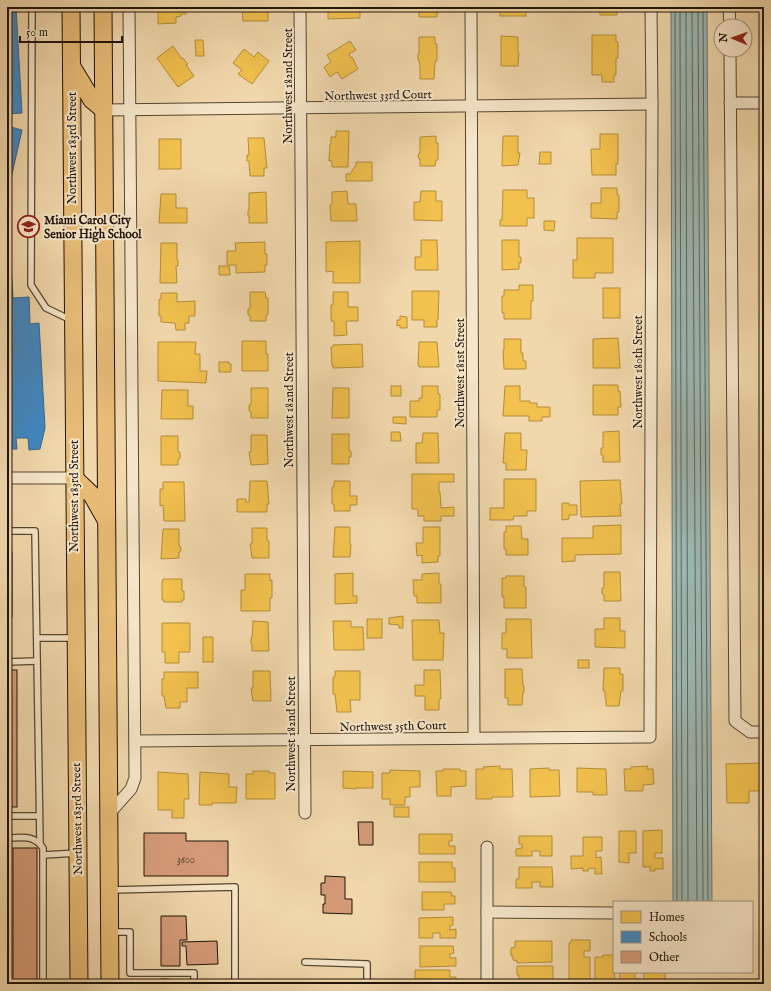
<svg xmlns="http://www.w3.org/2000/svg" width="771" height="991" font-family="'IM FELL English',serif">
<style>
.water{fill:#9db8b3;stroke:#6b766f}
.homes{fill:#f2c14e;stroke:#b38d39}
.schools{fill:#3f88c5;stroke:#35658d}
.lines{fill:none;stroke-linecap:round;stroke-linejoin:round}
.shore{stroke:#5e665e;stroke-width:1}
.building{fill:#d59b79;stroke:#1f1409}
.service-casing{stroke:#544532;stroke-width:8}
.minor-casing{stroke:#544532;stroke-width:13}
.primary-casing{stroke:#1f1409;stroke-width:19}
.service{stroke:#f6e6c9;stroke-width:5.5}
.minor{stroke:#f6e6c9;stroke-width:11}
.primary{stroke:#e8bc76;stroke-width:17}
.labels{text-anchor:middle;stroke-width:4;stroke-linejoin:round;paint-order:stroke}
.number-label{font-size:10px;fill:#4c3625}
.street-label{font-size:12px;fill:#1f1409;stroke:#f6e6c9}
.poi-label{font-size:12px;font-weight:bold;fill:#1f1409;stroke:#f6e6c9;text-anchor:start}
</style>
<rect width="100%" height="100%" fill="#f1d8ac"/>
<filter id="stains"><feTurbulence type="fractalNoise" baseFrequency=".005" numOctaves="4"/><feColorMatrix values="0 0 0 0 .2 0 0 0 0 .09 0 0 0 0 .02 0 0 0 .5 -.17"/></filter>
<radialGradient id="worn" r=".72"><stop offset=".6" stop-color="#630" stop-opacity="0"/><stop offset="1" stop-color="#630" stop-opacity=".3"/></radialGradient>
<polygon class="water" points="671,7 707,7 712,902 673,902"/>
<g class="homes">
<polygon points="158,7 186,7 186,14 181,14 181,16 176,17 176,23 158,24"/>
<polygon points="242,7 268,7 268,21 243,21"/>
<polygon points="328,7 363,7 363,11 360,11 360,18 328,19"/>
<polygon points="409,7 437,7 437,17 419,17 419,11 409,11"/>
<rect x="500" y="7" width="26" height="9"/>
<polygon points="599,7 617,7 617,15 600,15"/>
<rect x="761" y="7" width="3" height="7"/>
<polygon points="763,34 764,64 762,64 762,48 764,47"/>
<polygon points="592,35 616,35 616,42 618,42 618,58 616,58 616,75 614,75 614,82 602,82 602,75 592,75"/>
<polygon points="501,36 518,37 518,53 519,53 518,66 501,66"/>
<polygon points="419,37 435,37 435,44 437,44 437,61 435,61 434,79 420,79 420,67 419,60 418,60 418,54 419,54"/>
<polygon points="195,40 203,40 204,56 196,56"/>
<polygon points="350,41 356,50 349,54 351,58 352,57 358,69 342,79 337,72 330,77 324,67 331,62 327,55"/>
<polygon points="173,46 182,59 183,58 185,61 188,64 186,65 194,76 178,87 157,58"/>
<polygon points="244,49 254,57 258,52 269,61 252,84 238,74 242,70 233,63"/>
<polygon points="336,131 349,131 348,167 332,167 332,161 329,161 330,144 331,144 331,137 336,137"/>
<polygon points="600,134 618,134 618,164 616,164 616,175 592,175 591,149 600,149"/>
<polygon points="436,136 436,143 438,143 438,160 436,160 435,166 420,166 420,159 419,159 418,156 419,153 420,153 420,137"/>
<polygon points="503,136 518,136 518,153 520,153 518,165 502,166"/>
<polygon points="248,138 264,138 267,168 264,168 264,176 250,176 249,161 247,161 247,155 249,155"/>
<rect x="159" y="139" width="22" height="30"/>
<rect x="763" y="146" width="1" height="16"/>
<polygon points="540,152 551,152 551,164 539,164"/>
<polygon points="356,162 372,162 372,181 346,181 346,174 350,174 356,165"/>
<rect x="763" y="187" width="1" height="30"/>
<polygon points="601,188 617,188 617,195 619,195 619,212 617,212 617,219 591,218 591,203 601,203"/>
<polygon points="503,190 527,190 527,198 534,198 534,218 527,218 527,226 500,226 500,220 502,220"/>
<polygon points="347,191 348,204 356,204 357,221 331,221 330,205 332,204 332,192"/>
<polygon points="421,191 436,191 436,201 442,201 442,221 414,220 414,202 420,202"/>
<polygon points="266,192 267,223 249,223 249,216 248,216 248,210 249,210 249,193"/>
<polygon points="161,194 176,194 176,208 187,208 187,223 159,223"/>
<polygon points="544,221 555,221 554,231 544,230"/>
<polygon points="577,238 613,238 613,273 595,273 595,278 573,278 573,260 577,260"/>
<polygon points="421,240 437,240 438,270 415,270 415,257 421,257"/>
<polygon points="502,240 519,240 519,257 521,257 521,263 519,262 519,269 502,270"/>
<polygon points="360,241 360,283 333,283 333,271 326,272 326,242"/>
<polygon points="265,242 265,254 267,254 267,265 265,265 265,272 236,273 236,265 229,265 230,275 219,275 219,266 227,266 227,251 236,251 235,243"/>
<polygon points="161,243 177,243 177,260 178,260 178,266 176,266 177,283 160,283"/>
<rect x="763" y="243" width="1" height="17"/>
<polygon points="519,285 533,285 533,301 531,301 531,319 504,319 504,313 502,313 502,296 504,296 504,290 519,290"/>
<rect x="603" y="288" width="17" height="30"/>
<polygon points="412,291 439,291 438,320 437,320 437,327 424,327 424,320 412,320"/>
<polygon points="250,292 265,292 266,298 268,298 268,315 266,315 266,321 250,321 250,315 248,315 248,309 250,309"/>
<polygon points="333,292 348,292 348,307 358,307 358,321 346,321 347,335 334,336 334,321 331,321 331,305 333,305"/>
<polygon points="161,293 177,293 177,302 195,301 195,316 189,316 189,323 185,323 185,330 176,330 175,323 161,322 161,316 159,316 159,299 161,299"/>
<polygon points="400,316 407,317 407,328 400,328 400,325 397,326 397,320 400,320"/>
<polygon points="618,338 620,368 593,368 593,339"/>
<polygon points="504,339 521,339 521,353 523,353 523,361 526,361 526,369 504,369 503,350 504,350"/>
<polygon points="242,341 266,341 266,354 268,354 268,371 242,371"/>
<polygon points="158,342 196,342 195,354 200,354 200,371 207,371 206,383 158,381"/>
<polygon points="419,342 437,342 439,367 419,367 419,365 418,365"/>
<polygon points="362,344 363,367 333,368 333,365 332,366 331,347 333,347 333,345"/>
<polygon points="219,362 229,362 229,364 231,364 231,372 219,372"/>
<polygon points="593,385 618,385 618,391 620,391 621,407 618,407 618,415 593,415"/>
<rect x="391" y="386" width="10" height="10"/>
<polygon points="422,386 438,386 438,394 440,394 440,410 437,410 437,417 410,417 410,401 419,401 419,398 422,398"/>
<polygon points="505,386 520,386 520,401 530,401 530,403 537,403 537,407 550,407 550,417 542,417 542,421 529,421 529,416 503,416"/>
<polygon points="251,388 268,388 268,418 251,418 251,412 249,411 249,405 251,405"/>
<polygon points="333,388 349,388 349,418 332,418"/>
<polygon points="162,390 188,390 188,406 193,406 193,419 161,419"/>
<polygon points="393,417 406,417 406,424 393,423"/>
<polygon points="619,431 620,462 603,462 603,455 601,455 601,448 603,448 603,432"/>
<polygon points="391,432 400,432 401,441 391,441"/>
<polygon points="423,433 438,433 439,463 416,463 416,443 422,443"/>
<polygon points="505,433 521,433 521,450 527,450 526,470 506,470 506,463 503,463"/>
<polygon points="332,434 349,434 349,451 351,451 351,457 349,457 349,464 332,464"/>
<polygon points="251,435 267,435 268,464 251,465 249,452 251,452"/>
<polygon points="161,436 178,436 178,452 180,452 180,459 178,459 178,465 161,465"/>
<polygon points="412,474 454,474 454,482 439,482 439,493 440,492 441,508 454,507 454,516 441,516 441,521 424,521 424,516 418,516 418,509 412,509"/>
<polygon points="504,479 536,479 536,511 527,511 527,516 514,516 513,520 490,520 490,508 504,508"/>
<polygon points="620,480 622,504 620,504 621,516 581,517 580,481"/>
<polygon points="250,481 267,481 269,504 267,504 267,512 237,512 237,499 246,499 246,502 249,502"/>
<polygon points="334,481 350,481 350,496 357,496 357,505 350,505 350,511 334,511 334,504 332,504 332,487 334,487"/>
<polygon points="163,482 184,482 185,521 164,521 163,505 160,506 160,489 163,489"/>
<polygon points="562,503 569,503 569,505 577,505 577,515 569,515 569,519 562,520"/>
<polygon points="621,525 621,554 575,555 575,561 562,562 562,538 593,538 593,526"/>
<polygon points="506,526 521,526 522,539 528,539 528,555 506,555 506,549 504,549 504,532 506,532"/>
<polygon points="335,527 350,527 350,544 351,544 350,557 333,557"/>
<polygon points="423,527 440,527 440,556 438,556 438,562 422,563 422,555 417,556 416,543 423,543"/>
<polygon points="252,528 267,528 267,541 269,541 269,558 252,558 250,544 252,544"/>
<polygon points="163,529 179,529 179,546 180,546 181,549 180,552 179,552 179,558 161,559"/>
<polygon points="604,572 620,572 621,601 604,601 604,595 602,594 602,588 604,588"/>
<polygon points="353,573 353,596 357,596 357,603 335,604 335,574"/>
<polygon points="439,573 439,584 441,584 441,603 417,603 417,596 414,596 413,580 422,580 422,574"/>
<polygon points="245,574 270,574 270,581 272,580 272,598 270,598 270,611 241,611 241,590 245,590"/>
<polygon points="506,576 524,576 524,587 526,587 526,608 504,608 504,597 502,597 502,578 506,578"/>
<polygon points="163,579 182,579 182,591 184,591 184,600 182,600 182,602 164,602 164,600 162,600 162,581 163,581"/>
<polygon points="403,616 403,628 399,628 399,625 389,624 389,618"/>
<polygon points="604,618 620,618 620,631 625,631 625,648 595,647 595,629 604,629"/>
<rect x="367" y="619" width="15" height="19"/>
<polygon points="506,619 531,619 532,658 507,658 507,649 502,649 502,633 506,633"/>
<polygon points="412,620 439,620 440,633 444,633 443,660 413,660"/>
<polygon points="253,621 268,622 269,651 252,651 252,644 251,644 251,638 252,638"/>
<polygon points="333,621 351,621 351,627 363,627 364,650 334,650"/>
<polygon points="162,623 190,623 190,652 179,652 179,663 165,663 165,652 162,652"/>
<rect x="203" y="637" width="10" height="25"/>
<rect x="578" y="660" width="11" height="8"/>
<polygon points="604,668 620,668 620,674 623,674 623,691 621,691 619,706 606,706 606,698 605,698 605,691 603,691"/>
<polygon points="505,669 522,669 523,686 524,686 524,692 523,692 522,705 508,705 508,698 505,698"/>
<polygon points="424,670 440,670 441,699 439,699 439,710 425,710 425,696 415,696 415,685 424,685"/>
<polygon points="253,671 270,671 271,701 253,701 251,688 253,688"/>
<polygon points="335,671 360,671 360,700 350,700 351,712 337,712 335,694 333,694 333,677 335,677"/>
<polygon points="164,672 198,672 198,688 187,688 187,702 180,702 180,708 166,708 164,696 162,696 162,679 164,679"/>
<polygon points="762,763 762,791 749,791 749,803 727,803 726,764"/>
<polygon points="500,766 500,769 512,769 513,797 492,797 492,799 476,799 476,769 484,769 483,767"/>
<polygon points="648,766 647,769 653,769 654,784 643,785 643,791 625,791 624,769 631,769 631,767"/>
<polygon points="549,768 549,770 559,770 560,796 530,797 530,769"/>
<polygon points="577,768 606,769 607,795 593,795 593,792 577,792"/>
<polygon points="443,769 460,769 460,771 466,771 466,786 451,787 451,796 437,796 436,771 443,771"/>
<polygon points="390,770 420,771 420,787 410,787 410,797 405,797 405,805 390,805 390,799 382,799 382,773 390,773"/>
<polygon points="253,771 269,771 269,773 275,773 275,799 246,799 246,774 253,774"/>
<polygon points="343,771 373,772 373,788 356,788 356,789 343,788"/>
<polygon points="158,772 188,774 189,799 184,799 184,818 172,818 172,810 158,810"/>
<polygon points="200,772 229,774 229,787 237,787 236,803 212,803 212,805 199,805"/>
<rect x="394" y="807" width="15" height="10"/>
<polygon points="662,830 662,853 655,853 655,858 663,858 663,869 655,869 655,871 650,871 650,867 643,867 643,831"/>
<polygon points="619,831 636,831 636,853 629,853 629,863 619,862"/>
<polygon points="419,834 452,834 452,841 449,841 449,846 455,846 455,854 419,854"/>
<polygon points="519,836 552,836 552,856 540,856 540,851 532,851 532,856 516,856 516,849 522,848 522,844 519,844"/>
<polygon points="583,837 602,837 602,851 596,851 596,858 601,857 602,874 595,874 595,868 588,869 588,871 583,871 583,868 571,869 571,856 583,856"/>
<polygon points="419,862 452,862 452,868 455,868 455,882 419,882"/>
<polygon points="519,867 552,867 553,887 540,887 540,882 532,882 532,888 516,888 516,879 519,879"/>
<polygon points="422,892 451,892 452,896 455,896 455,904 444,904 444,910 422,910"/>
<polygon points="453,917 453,925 450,926 450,930 456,929 456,938 440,938 440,933 433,933 433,938 419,938 419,918"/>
<polygon points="571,940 590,940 590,951 584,951 584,957 590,957 590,979 569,979 569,943 571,943"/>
<polygon points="515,941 552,941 552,962 517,963 517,961 513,960 513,956 511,956 511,948 515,947"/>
<polygon points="420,946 453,946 454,953 450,954 450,958 456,958 456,966 420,967"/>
<polygon points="603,955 614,955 615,984 595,984 595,957 603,957"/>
<polygon points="517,966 553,966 553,984 519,984 519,975 517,975"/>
<polygon points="415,970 450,970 450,977 456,977 456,984 415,984"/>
<polygon points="620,972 641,972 635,972 635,979 640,979 640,984 620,984"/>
<rect x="644" y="972" width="21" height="12"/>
</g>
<g class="schools">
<polygon points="7,7 16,7 22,113 7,114"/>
<polygon points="7,126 22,130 7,196 13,298 29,297 30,324 39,323 45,428 40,449 29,450 28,438 16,438 17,449 7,449"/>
</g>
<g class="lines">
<g class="shore">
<polyline points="675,7 677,902"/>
<polyline points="680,7 682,902"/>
<polyline points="686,7 688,902"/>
<polyline points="692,7 697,902"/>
<polyline points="698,7 703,902"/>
<polyline points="703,7 708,902"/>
</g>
</g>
<g class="building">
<rect x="7" y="552" width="5" height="65"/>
<rect x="7" y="670" width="10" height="137"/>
<polygon points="358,822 373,822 373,845 359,845"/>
<polygon points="144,833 186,833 186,841 228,841 228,876 144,876"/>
<rect x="13" y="848" width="24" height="136"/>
<polygon points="325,876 345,877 345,899 352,899 352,914 323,913 323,904 325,904 325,895 321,895 321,883 325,883"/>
<polygon points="161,916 186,916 187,940 180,940 180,966 161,966"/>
<polygon points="217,941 218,964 187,965 186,946 182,946 182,942"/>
<polygon points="161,979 189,980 188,984 160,984"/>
</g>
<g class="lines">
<defs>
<g id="service">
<polyline points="32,7 31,285 46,308 71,320"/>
<polyline points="7,531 35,531 40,843"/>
<polyline points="37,638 74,638"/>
<polyline points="7,662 37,661"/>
<polyline points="7,816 39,816"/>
<path d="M7,838c15,0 26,-4 36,10v136"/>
<polyline points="44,855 77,853"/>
<polyline points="112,890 235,887 235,984"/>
<polyline points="112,932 130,932 130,973 194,973 194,984"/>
<polyline points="305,962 367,964 367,984"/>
</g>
<g id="minor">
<polyline points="300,7 305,813"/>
<polyline points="471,7 474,738"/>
<polyline points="729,7 730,26"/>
<polyline points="730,50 735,721 750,732 764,732"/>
<polyline points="730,103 764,103"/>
<polyline points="104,110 652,104"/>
<polyline points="7,478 74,478"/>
<polyline points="135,741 650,737 652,104 651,7"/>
<polyline points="108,815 131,789 135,778 129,7"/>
<polyline points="487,912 614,913"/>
<polyline points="487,984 487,847"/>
</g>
<g id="primary">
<polyline points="71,7 79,984"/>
<polyline points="103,7 110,984"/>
<polyline points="72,67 92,100 104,110"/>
<polyline points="74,478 92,495 105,518"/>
</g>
</defs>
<use href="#service" class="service-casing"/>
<use href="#minor" class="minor-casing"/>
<use href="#primary" class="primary-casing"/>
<use href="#service" class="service"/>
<use href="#minor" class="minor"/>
<use href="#primary" class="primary"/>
</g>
<defs>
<symbol id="school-ring" viewBox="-11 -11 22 22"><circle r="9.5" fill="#f6e6c9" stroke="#8f2418" stroke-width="1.5"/><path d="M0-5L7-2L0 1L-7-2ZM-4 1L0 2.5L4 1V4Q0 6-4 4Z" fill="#8f2418"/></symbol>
</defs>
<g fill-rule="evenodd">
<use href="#school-ring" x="16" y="214" width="25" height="25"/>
</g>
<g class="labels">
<g class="number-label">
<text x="186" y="863">3600</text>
</g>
<g class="street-label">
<text transform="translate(288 86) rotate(-90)" y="4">Northwest 182nd Street</text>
<text transform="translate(378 95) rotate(-1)" y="4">Northwest 33rd Court</text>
<text transform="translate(72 148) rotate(-90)" y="4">Northwest 183rd Street</text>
<text transform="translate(638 372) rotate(-90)" y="4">Northwest 180th Street</text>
<text transform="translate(460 373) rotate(-90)" y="4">Northwest 181st Street</text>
<text transform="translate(289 410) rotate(-90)" y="4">Northwest 182nd Street</text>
<text transform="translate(74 496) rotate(-90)" y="4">Northwest 183rd Street</text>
<text transform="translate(393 726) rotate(-1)" y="4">Northwest 35th Court</text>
<text transform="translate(291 734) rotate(-90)" y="4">Northwest 182nd Street</text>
<text transform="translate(77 819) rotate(-91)" y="4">Northwest 183rd Street</text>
</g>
<g class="poi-label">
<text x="44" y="224">Miami Carol City<tspan x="44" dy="14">Senior High School</tspan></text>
</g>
</g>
<rect width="771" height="991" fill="none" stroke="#f1d8ac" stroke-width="24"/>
<rect x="8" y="8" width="755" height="975" fill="none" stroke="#1f1409" stroke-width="2"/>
<rect x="12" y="12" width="747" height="967" fill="none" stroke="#1f1409"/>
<rect x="613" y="901" width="140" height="72" fill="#f6e6c9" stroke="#a0927c"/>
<rect x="621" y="911" width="20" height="12" fill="#f2c14e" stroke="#a0927c"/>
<text x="649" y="921" font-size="12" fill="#1f1409">Homes</text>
<rect x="621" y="931" width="20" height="12" fill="#3f88c5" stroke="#a0927c"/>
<text x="649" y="941" font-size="12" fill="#1f1409">Schools</text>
<rect x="621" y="951" width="20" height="12" fill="#d59b79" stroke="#a0927c"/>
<text x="649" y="961" font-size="12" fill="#1f1409">Other</text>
<g transform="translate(733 38) rotate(272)"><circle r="19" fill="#f6e6c9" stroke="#a0927c"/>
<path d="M0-3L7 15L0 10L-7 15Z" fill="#8f2418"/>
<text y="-6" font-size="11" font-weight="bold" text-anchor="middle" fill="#1f1409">N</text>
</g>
<path d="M20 36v6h102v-6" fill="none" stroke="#1f1409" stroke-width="2"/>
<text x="26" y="36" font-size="12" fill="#1f1409" stroke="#f6e6c9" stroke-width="3" paint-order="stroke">50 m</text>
<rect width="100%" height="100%" filter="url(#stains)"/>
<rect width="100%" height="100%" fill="url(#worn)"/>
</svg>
